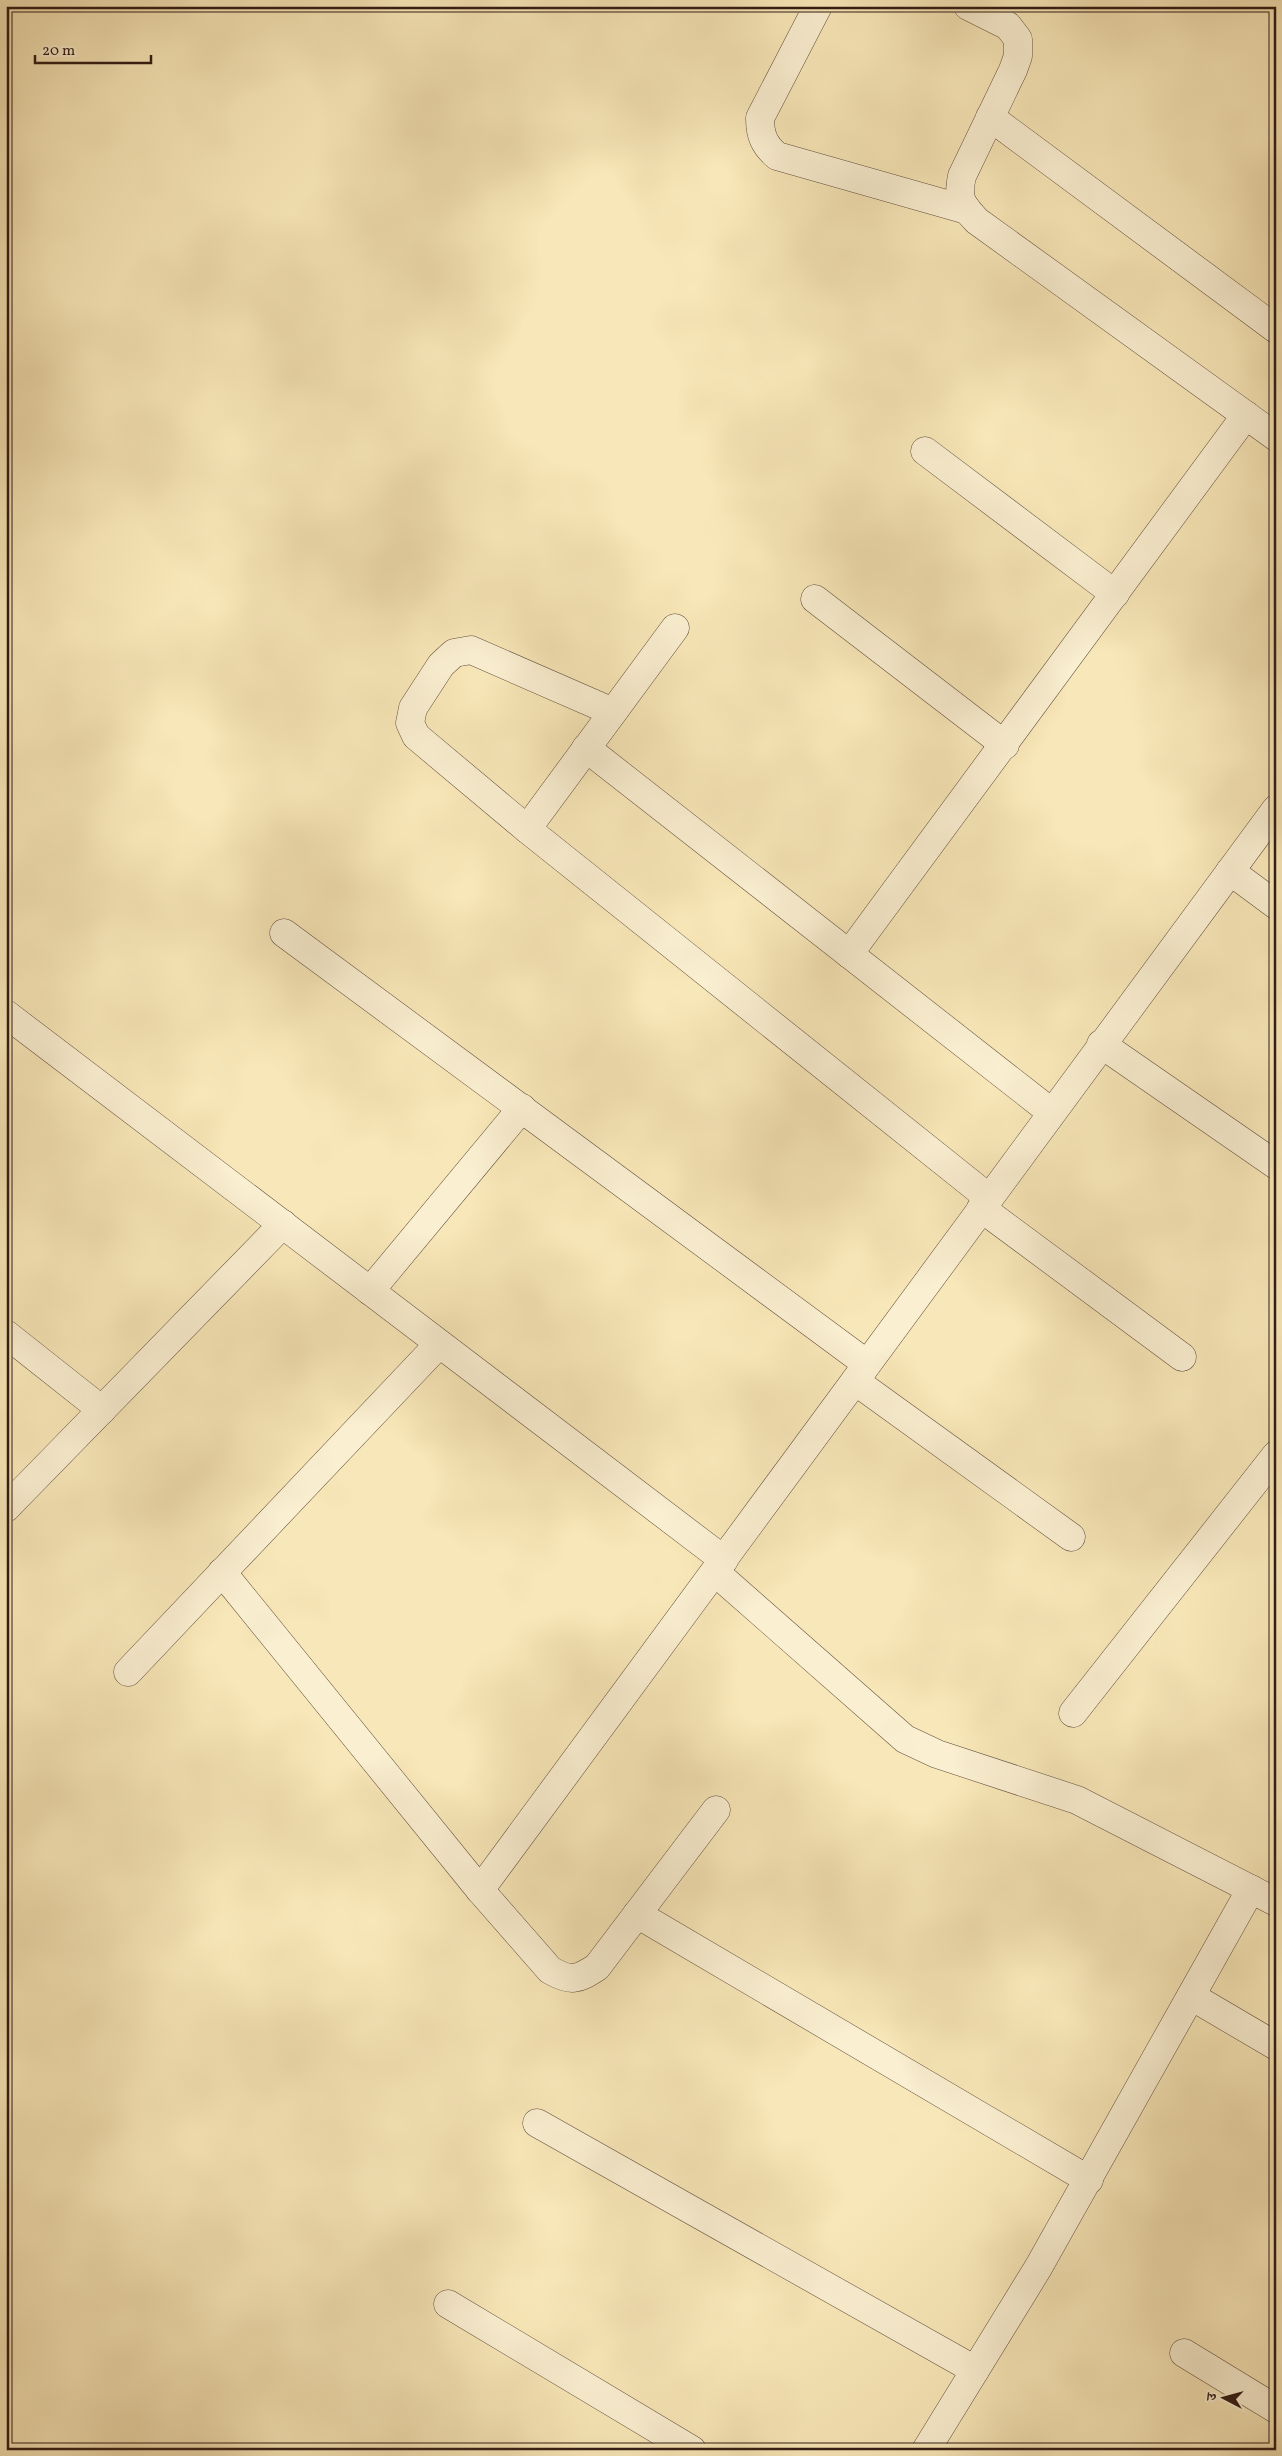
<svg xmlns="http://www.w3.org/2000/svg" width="1282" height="2456" font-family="Vollkorn,'Noto Serif Devanagari',serif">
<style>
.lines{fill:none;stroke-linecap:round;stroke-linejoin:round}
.minor-casing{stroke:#634f3d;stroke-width:29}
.minor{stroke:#faefd1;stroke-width:28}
</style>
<rect width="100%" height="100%" fill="#f8e7b8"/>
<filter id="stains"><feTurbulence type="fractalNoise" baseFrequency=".004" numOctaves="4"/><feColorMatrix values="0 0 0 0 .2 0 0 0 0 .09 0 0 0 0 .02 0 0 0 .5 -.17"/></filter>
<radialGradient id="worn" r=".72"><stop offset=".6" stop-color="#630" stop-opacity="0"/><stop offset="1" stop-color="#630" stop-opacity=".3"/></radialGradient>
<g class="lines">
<defs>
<g id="minor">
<path d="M818,6l-58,112c0,17 4,27 17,38l190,54"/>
<path d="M968,6l40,20 10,13v17l-5,14 -51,106c-5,23 -1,28 15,45l299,216"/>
<polyline points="990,117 1276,329"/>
<polyline points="925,451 1115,594"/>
<polyline points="815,599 1005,745"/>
<polyline points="613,712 471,650 454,653 441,665 413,708 410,723 416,736 527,829 989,1198"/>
<polyline points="586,748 1051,1112"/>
<polyline points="527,829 675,628"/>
<polyline points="1230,871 1276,905"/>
<polyline points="284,933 867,1364"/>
<polyline points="849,954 1246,415"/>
<polyline points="6,1014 724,1560"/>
<polyline points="1101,1044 1276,1165"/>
<polyline points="981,1208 1182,1357"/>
<polyline points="370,1291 522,1108"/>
<polyline points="6,1334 102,1410"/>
<polyline points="855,1381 1071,1537"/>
<polyline points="6,1508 283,1224"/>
<path d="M222,1572l258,318 70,80c21,12 27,10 47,-3l119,-157"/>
<polyline points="715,1572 905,1739 937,1754 1077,1800 1276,1902"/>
<polyline points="128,1672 439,1344"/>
<polyline points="1073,1713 1276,1455"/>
<polyline points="480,1890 1276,809"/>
<polyline points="637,1914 1089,2180"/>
<polyline points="1191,1996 1276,2046"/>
<polyline points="537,2123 975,2370"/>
<polyline points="448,2304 692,2450"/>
<polyline points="1184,2353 1276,2409"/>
<polyline points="926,2450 1038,2268 1251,1889"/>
</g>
</defs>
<use href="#minor" class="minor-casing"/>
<use href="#minor" class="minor"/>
</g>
<rect width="1282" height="2456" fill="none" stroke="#f8e7b8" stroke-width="25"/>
<rect x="8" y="8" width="1267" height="2441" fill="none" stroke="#311c14" stroke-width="2.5"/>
<rect x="12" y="12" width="1257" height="2431" fill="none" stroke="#311c14"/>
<g transform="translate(1224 2398) rotate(276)" stroke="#faefd1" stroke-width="4" paint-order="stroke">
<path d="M0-4L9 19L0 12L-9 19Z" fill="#311c14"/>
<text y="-8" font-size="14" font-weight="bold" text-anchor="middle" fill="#311c14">उ</text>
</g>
<path d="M35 55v8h116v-8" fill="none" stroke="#311c14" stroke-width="2.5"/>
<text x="42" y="55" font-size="15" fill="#311c14" stroke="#faefd1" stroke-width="4" paint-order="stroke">20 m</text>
<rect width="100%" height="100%" filter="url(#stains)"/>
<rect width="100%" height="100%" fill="url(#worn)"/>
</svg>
